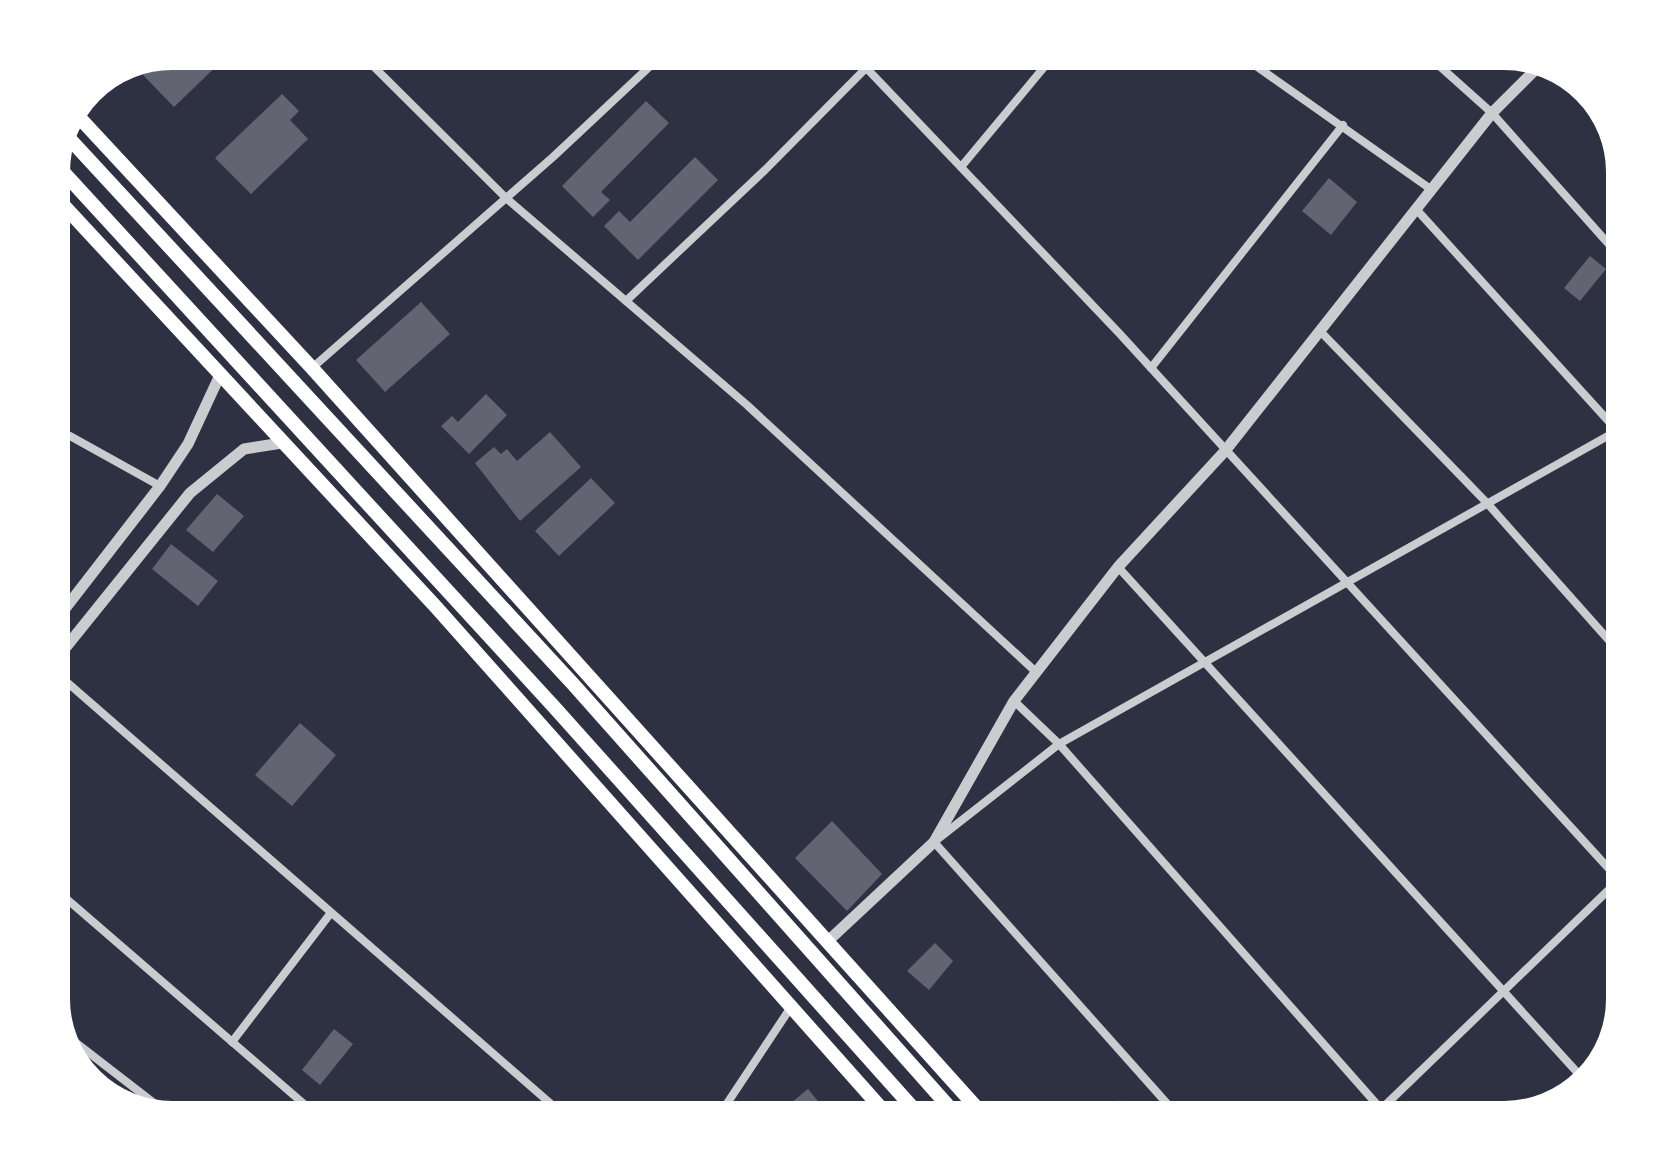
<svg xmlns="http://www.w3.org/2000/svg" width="1676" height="1171" font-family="Quicksand,sans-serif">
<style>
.building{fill:#626471}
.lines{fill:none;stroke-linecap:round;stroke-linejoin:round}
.minor{stroke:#caccd0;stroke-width:8}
.tertiary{stroke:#caccd0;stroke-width:11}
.trunk{stroke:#fff;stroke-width:14}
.rim{fill:none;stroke:#fff;stroke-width:4}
</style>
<rect width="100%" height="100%" fill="#2d3142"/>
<g class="building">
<polygon points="171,54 229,54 174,107 143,75 160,59"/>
<polygon points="282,94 299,111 290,120 308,139 251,194 215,158"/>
<polygon points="646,101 669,123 601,192 610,200 593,217 562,186"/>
<polygon points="695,157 718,180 638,260 604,226 619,211 630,222"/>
<polygon points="1329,178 1357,202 1331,235 1302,211"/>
<polygon points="1590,256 1606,269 1580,301 1564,288"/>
<polygon points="421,302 450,334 385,392 356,360"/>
<polygon points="486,394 507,415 469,454 441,426 452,416 458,422"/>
<polygon points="550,432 581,467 520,521 475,463 494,447 501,454 507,449 517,461"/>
<polygon points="591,478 615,503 559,556 535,531"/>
<polygon points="217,494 244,516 213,552 186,530"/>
<polygon points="171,544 218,581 198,606 152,569"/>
<polygon points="300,723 336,755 292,806 255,775"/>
<polygon points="832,821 882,874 847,911 795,858"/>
<polygon points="935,943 953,961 929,990 907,971"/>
<polygon points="334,1029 353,1044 320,1085 302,1070"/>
<polygon points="808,1089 831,1117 774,1117"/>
<polygon points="1120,1100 1135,1117 1101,1117"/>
</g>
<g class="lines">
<g class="minor">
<polyline points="361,54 506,198 747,405 1036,672"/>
<polyline points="853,54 1119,333 1622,883"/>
<polyline points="1239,54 1432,190"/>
<polyline points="1426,54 1492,113 1622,259"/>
<polyline points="961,167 1055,54"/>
<polyline points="1416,209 1622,436"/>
<polyline points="626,301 765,170 880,54"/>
<polyline points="1320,331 1487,503 1622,655"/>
<polyline points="312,368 553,157 663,54"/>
<polyline points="1151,368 1343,125"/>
<polyline points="70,436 160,486"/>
<polyline points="1118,567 1585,1081"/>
<polyline points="54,679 61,677 566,1117"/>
<polyline points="1014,701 1059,744 1388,1117"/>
<polyline points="54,888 319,1117"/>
<polyline points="62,1032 172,1117"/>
<polyline points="232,1042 330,914"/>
<polyline points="718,1117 791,1007"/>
<polyline points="1179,1117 934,842 1059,744 1622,428"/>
<polyline points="1373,1117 1622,877"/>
</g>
<g class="tertiary">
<polyline points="54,623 160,486 188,444 220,375"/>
<polyline points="54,662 190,493 244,449 282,443"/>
<polyline points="827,942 934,842 1014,701 1118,567 1225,451 1492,113 1540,65"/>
</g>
<g class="trunk">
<polyline points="77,115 312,368 985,1117"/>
<polyline points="67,136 573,684 958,1117"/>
<polyline points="55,163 555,708 921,1117"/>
<polyline points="54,195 436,607 889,1117"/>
</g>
</g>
<path d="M0 0H1676V1171H0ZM172 68H1504A104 104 0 0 1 1608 172V999A104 104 0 0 1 1504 1103H172A104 104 0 0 1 68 999V172A104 104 0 0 1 172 68Z" fill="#fff" fill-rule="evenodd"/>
<path class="rim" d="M172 68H1504A104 104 0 0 1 1608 172V999A104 104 0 0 1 1504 1103H172A104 104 0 0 1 68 999V172A104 104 0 0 1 172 68Z"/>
</svg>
